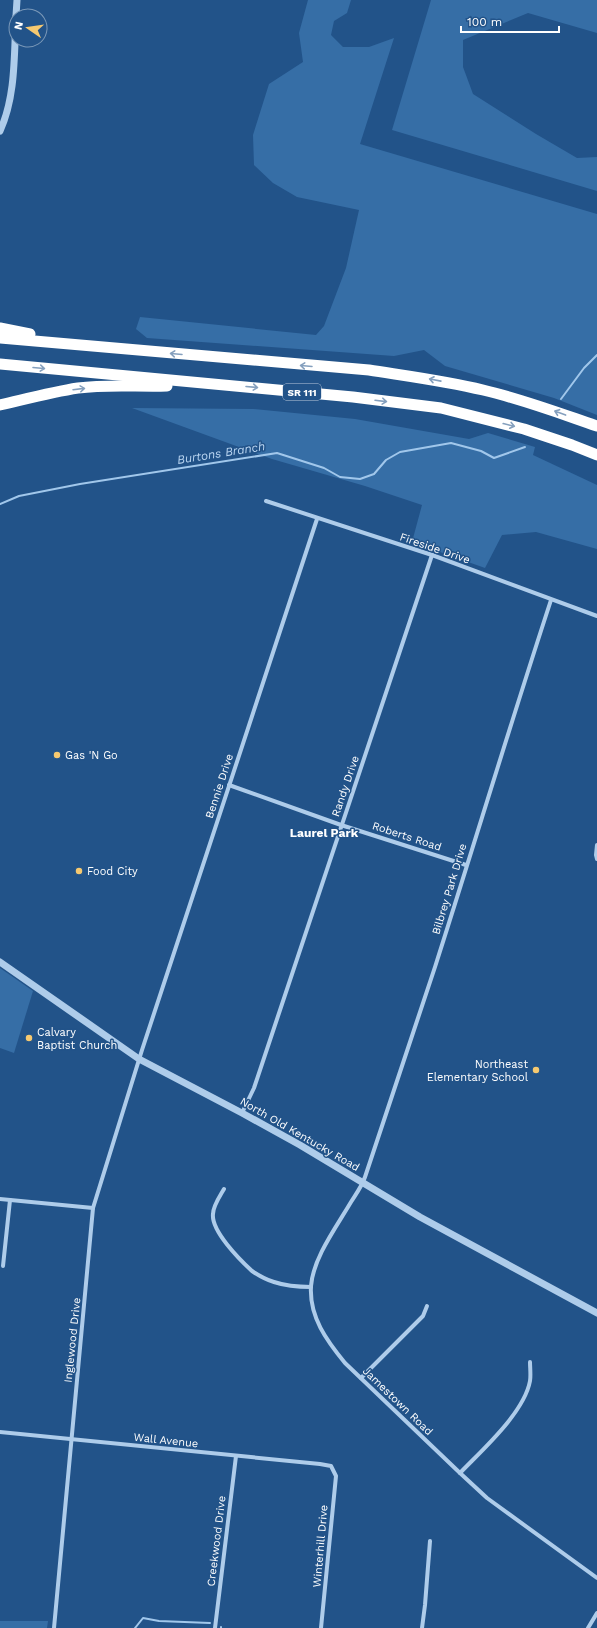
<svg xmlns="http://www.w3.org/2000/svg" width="597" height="1628" font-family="'Work Sans',sans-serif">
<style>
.green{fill:#366ea6}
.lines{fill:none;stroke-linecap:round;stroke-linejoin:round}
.stream{stroke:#a1c7eb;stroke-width:2}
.minor{stroke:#aeccea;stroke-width:4}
.tertiary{stroke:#aeccea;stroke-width:7}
.motorway{stroke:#fff;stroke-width:11}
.oneway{stroke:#85a0be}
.poi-dot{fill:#f6c970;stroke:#225389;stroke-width:1.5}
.labels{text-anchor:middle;stroke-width:3;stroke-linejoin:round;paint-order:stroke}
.shield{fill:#225389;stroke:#bdcbdc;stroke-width:1}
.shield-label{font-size:10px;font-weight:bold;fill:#fff}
.street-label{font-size:11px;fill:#fff;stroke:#225389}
.poi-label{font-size:11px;fill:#fff;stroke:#225389;text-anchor:start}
.water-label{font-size:12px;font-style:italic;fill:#b9d5f1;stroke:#225389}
.neighbourhood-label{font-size:12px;font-weight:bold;fill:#fff;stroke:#225389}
</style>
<rect width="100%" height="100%" fill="#225389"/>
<g class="green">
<polygon points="308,0 351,0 347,13 334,21 331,35 343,47 369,47 394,38 360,144 597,214 597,415 554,398 445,366 424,350 394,356 147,338 136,329 140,317 316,335 324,326 346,268 359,210 297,197 273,183 254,165 253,135 269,84 303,62 299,33"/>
<polygon points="431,0 597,0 597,33 528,13 463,40 463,67 473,94 536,134 577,158 597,157 597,191 392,130"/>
<polygon points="132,408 253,409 355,419 469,439 488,433 535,447 533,455 597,485 597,549 536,532 502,535 485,568 412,542 422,505 365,486 272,459"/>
<polygon points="0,968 33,991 14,1053 0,1048"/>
<polygon points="0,1621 48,1621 47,1628 0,1628"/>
</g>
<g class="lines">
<g class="stream">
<polyline points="561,399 584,368 597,355"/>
<polyline points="0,504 19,496 80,484 277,453 324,468 340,477 360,479 374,474 386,460 400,452 451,443 481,451 494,458 525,447"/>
<polyline points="221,1627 221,1628"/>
<polyline points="135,1628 143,1618 159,1621 210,1623"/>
</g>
<g class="minor">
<polyline points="266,501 432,555 597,616"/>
<path d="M551,600c-40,122 -77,245 -116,367 -23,70 -47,140 -70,210 -3,9 -9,17 -14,25 -14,24 -38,56 -40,84 -2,31 16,55 34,77l115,110 27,25 110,80"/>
<polyline points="229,785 341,825 466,865"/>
<polyline points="597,845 596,855 597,859"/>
<polyline points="242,1113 254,1088 432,555"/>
<path d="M224,1189c-4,7 -11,17 -11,25 -2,17 27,46 39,57 6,4 15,9 22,11 12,4 24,5 37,5"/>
<polyline points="0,1199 93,1208"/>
<polyline points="3,1266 10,1200"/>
<polyline points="361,1378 423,1316 427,1306"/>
<polyline points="0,1432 320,1464 331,1466 336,1476 321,1628"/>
<path d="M460,1473c22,-23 64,-60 70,-92 1,-6 0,-13 0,-19"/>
<polyline points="54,1628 93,1208 142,1050 317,519"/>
<polyline points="215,1628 236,1456"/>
<polyline points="422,1628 425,1605 430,1541"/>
<polyline points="588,1628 597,1613"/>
</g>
<g class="tertiary">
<polyline points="16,16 17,0"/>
<path d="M0,131c16,-35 14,-77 16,-114"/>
<polyline points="0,962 139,1059 242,1113 300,1145 420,1217 597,1313"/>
</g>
<g class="motorway">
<polyline points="0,328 30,334"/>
<path d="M0,338l369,32c38,6 77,11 114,20 39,9 76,23 114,36"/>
<polyline points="0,364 353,397 441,408 524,429 572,445 597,455"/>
<path d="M0,405c26,-6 52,-13 78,-17 30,-4 60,-1 89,-2"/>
</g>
</g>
<defs><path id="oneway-shaft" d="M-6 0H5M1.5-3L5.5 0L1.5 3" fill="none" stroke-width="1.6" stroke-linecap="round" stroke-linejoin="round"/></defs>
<g class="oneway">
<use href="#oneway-shaft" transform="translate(176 354) rotate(-175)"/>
<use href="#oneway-shaft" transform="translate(306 366) rotate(-175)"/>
<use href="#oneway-shaft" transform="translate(39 368) rotate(5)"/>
<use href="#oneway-shaft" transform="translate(435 380) rotate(-169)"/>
<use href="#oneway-shaft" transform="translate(252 387) rotate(5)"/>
<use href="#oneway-shaft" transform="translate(79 389) rotate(-7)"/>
<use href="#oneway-shaft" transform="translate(381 401) rotate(7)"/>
<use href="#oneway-shaft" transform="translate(560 413) rotate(-160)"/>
<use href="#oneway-shaft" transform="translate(509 425) rotate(14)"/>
</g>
<g class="poi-dot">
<circle cx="57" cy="755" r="4"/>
<circle cx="79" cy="871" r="4"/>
<circle cx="29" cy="1038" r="4"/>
<circle cx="536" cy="1070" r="4"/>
</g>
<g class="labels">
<rect class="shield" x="283" y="384" width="38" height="16" rx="3"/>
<g class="shield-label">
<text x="302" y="396">SR 111</text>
</g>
<g class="street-label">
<text transform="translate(435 548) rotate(19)" y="4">Fireside Drive</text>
<text transform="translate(219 786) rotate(-72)" y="4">Bennie Drive</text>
<text transform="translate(345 786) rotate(-71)" y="4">Randy Drive</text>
<text transform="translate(407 836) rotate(18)" y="4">Roberts Road</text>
<text transform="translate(449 889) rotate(-73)" y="4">Bilbrey Park Drive</text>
<text transform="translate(300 1134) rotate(30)" y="4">North Old Kentucky Road</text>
<text transform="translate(72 1340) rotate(-84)" y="4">Inglewood Drive</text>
<text transform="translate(398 1401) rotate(44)" y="4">Jamestown Road</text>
<text transform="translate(166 1440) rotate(6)" y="4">Wall Avenue</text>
<text transform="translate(216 1541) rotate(-83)" y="4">Creekwood Drive</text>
<text transform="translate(320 1546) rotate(-85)" y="4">Winterhill Drive</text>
</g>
<g class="poi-label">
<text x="65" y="759">Gas 'N Go</text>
<text x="87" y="875">Food City</text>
<text x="37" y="1036">Calvary<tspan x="37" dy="13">Baptist Church</tspan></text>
<text x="528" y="1068" text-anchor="end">Northeast<tspan x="528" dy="13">Elementary School</tspan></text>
</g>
<g class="water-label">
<text transform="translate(221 453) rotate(-9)" y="4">Burtons Branch</text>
</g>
<g class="neighbourhood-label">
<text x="324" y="837">Laurel Park</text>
</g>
</g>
<g transform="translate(28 28) rotate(283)"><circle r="19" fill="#225389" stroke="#7a98b8"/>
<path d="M0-3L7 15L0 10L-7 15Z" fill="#f6c970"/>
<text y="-6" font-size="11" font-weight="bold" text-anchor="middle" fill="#ffffff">N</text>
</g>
<path d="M461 26v6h98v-6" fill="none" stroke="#ffffff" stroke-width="2"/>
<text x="467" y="26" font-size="12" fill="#ffffff" stroke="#225389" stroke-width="3" paint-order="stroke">100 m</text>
</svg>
